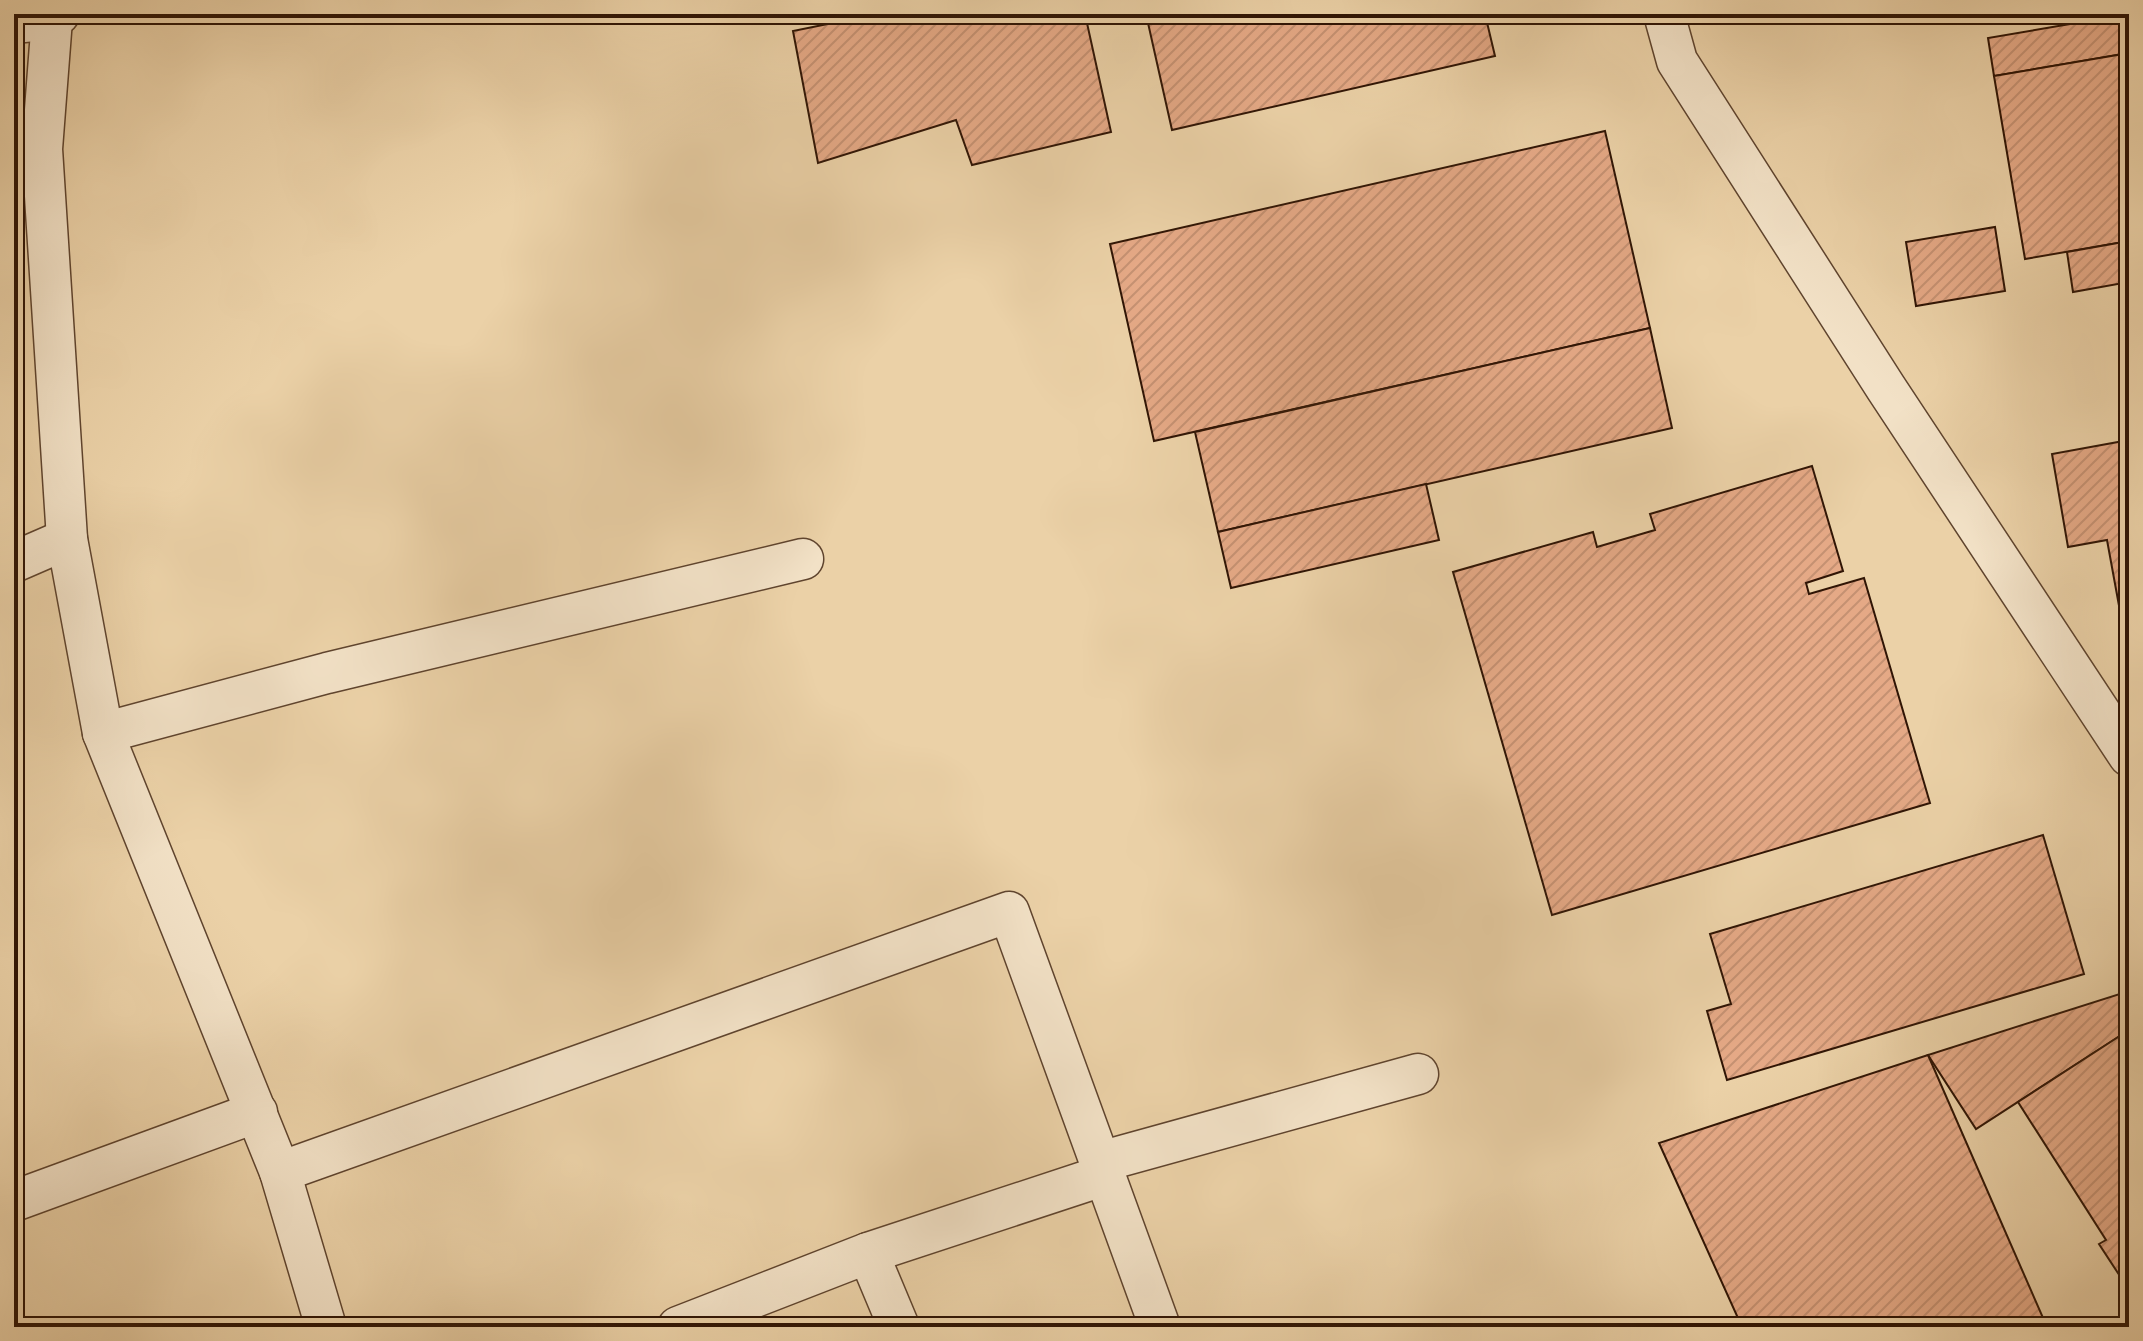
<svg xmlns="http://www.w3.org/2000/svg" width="2143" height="1341" font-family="'IM FELL English',serif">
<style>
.building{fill:url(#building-hatch);stroke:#301505;stroke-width:2}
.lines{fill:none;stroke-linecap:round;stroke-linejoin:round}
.minor-casing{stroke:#5f442e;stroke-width:43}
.minor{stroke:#f2e1c6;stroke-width:40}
</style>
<defs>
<pattern id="building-hatch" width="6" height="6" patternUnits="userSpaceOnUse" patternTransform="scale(2)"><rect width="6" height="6" fill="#e5a986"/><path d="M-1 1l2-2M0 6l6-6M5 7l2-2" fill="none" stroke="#c59172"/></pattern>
</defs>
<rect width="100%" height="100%" fill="#ebd1a7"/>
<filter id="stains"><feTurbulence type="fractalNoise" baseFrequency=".0025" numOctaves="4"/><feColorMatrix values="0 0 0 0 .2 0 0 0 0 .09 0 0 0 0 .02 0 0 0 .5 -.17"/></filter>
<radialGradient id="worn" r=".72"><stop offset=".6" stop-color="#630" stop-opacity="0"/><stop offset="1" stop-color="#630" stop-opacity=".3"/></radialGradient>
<g class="building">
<polygon points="877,14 1085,14 1111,132 972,165 956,120 818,163 793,31"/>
<polygon points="1146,14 1485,14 1495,56 1172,130"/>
<polygon points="2129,14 2129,53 1994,76 1988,38"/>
<polygon points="2129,53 2129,241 2025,259 1994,76"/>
<polygon points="1605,131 1650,328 1154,441 1110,244"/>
<polygon points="1995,227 2005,291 1916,306 1906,242"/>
<polygon points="2129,241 2129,282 2073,292 2067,252"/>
<polygon points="1650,328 1672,428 1218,532 1195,432"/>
<polygon points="2129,440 2129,632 2124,633 2107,540 2068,547 2052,454"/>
<polygon points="1812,466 1843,571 1806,583 1809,594 1864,578 1930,803 1552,915 1453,572 1593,532 1597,547 1655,530 1650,514"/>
<polygon points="1426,484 1439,540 1231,588 1218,532"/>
<polygon points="2043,835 2084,974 1727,1080 1707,1011 1731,1004 1710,934"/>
<polygon points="2129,991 2129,1030 1976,1129 1928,1055"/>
<polygon points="2129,1030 2129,1290 2099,1244 2106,1240 2018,1102"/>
<polygon points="1928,1055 2047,1327 1742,1327 1659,1143"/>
</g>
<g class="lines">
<defs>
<g id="minor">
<polyline points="1664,14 1677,61 1886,388 2129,756"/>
<polyline points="52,19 42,149 67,539 103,733 280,1172 326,1327"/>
<polyline points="14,23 52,19 59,14"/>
<polyline points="14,562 67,539"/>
<polyline points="103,733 327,673 803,559"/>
<polyline points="1100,1162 1418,1074"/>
<polyline points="280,1172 1009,912 1160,1327"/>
<polyline points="14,1201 257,1112"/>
<polyline points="868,1253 899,1327"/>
<polyline points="678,1327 868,1253 1105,1175"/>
</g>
</defs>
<use href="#minor" class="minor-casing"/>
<use href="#minor" class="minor"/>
</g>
<rect width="2143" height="1341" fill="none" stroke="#ebd1a7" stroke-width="48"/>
<rect x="16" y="16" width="2111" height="1309" fill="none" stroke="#301505" stroke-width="4"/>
<rect x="24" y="24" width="2095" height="1293" fill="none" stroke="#301505" stroke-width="2"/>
<rect width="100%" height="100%" filter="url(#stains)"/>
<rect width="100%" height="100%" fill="url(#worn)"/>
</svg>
